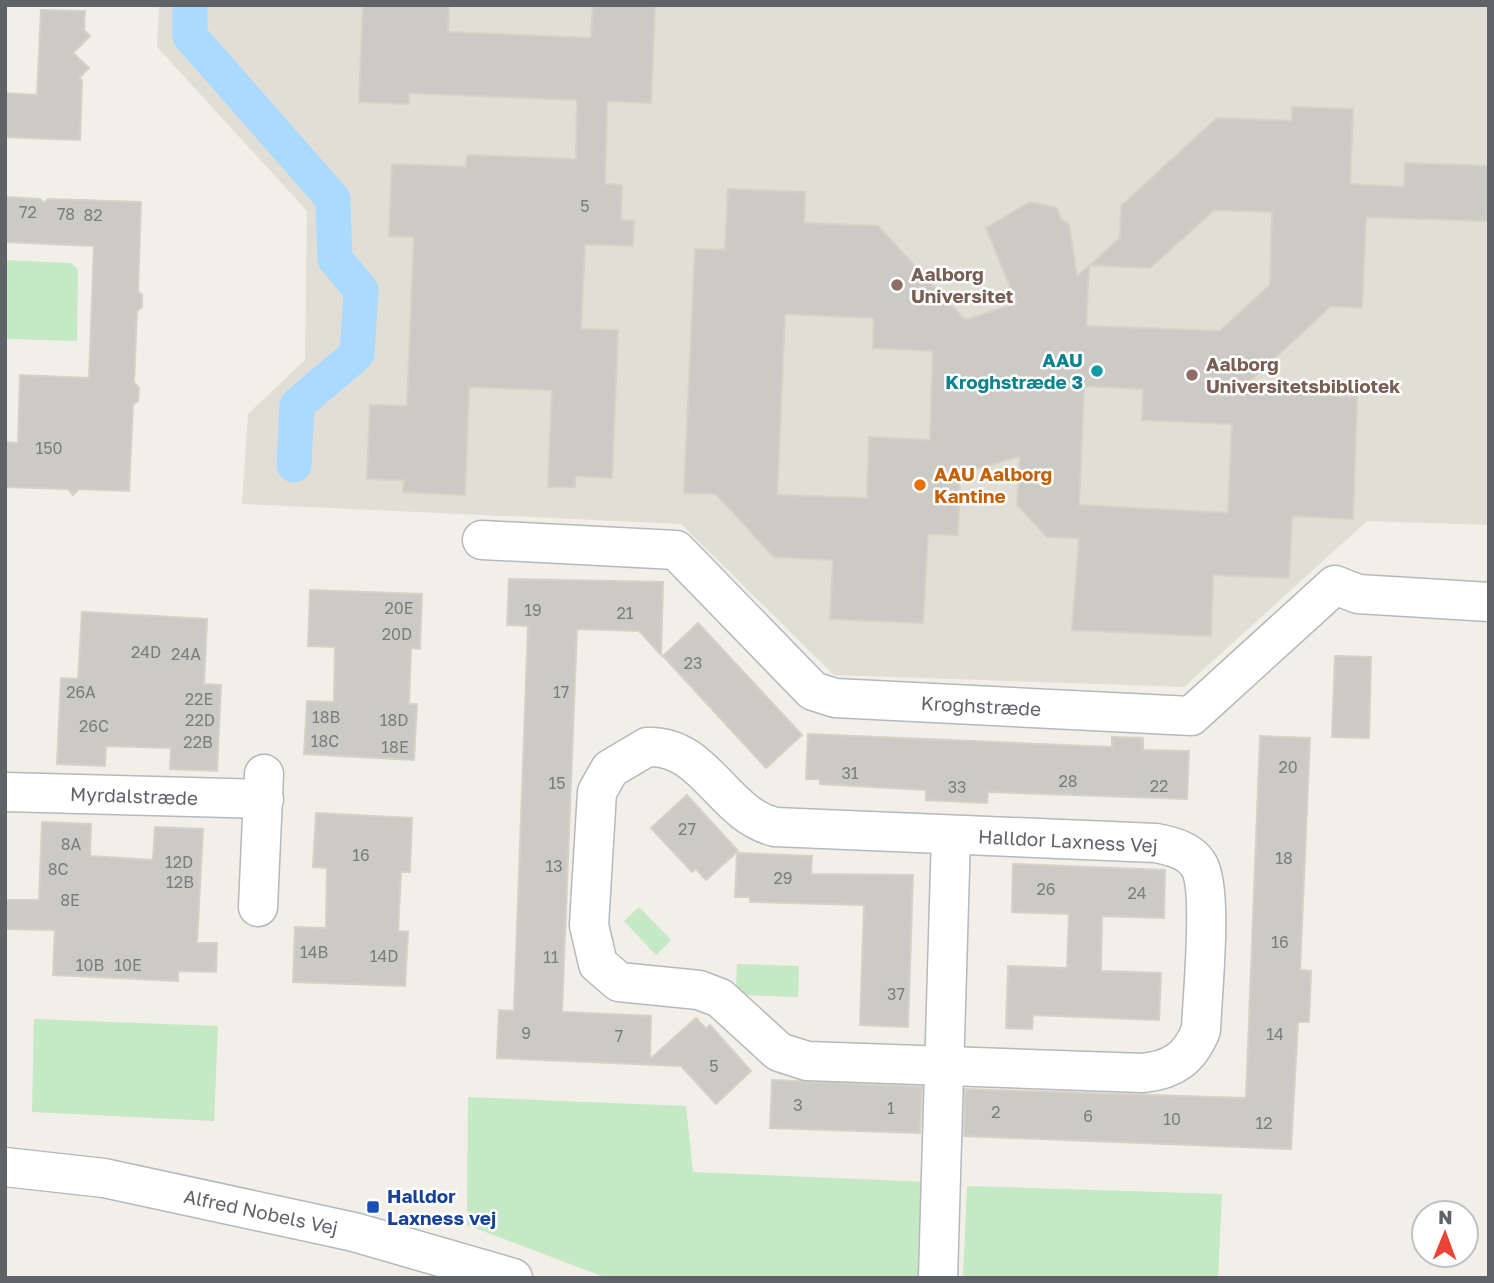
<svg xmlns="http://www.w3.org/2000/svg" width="1494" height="1283" font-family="'Golos Text',sans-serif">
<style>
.education{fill:#e1ded6}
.green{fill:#c5e8c5}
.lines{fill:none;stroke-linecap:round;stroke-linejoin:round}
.canal{stroke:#aadaff;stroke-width:35}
.building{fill:#cccac5;stroke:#d6d1c6;stroke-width:2;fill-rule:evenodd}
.minor-casing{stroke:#b5b8bc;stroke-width:41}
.minor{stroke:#fff;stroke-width:38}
.education-dot{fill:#8d6e63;stroke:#fff;stroke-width:2.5}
.culture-dot{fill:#0f9aa8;stroke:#fff;stroke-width:2.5}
.food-dot{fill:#e8710a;stroke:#fff;stroke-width:2.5}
.transit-dot{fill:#1a4fb4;stroke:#fff;stroke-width:2.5}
.labels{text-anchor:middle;stroke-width:5;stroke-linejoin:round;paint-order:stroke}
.number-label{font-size:16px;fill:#7a7d7f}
.education-label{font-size:19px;font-weight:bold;fill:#785e54;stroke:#fff;text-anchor:start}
.culture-label{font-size:19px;font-weight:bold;fill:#0d838f;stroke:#fff;text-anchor:end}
.food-label{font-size:19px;font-weight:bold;fill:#c56008;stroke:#fff;text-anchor:start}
.street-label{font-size:19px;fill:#5f6368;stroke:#fff}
.transit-label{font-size:19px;font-weight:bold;fill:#164399;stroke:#fff;text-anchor:start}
</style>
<rect width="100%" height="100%" fill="#f1efe8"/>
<polygon class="education" points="159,5 1489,5 1489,525 1367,521 1184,687 834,675 681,524 242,504 248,414 305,360 307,211 157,47"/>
<g class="green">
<polygon points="5,260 71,263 78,270 77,341 8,339 5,336"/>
<polygon points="639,907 671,940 656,955 624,921"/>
<polygon points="737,964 799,966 798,997 745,995 736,986"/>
<polygon points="34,1019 218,1026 214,1121 32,1112"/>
<polygon points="468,1097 686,1106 693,1172 931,1182 927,1278 607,1278 467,1225"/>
<polygon points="967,1186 1222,1194 1218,1278 963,1278"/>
</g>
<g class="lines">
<polyline class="canal" points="190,5 190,36 333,199 335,259 361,290 357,354 297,405 294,465"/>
</g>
<g class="building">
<polygon points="363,5 449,5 448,32 591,38 593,5 655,5 651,103 607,101 605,184 622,185 621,220 634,221 633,246 585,244 581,329 618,330 612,478 575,476 575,487 548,487 552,390 469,387 465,495 403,492 404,480 367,479 370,405 407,406 414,237 389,236 392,164 466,167 467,155 576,159 577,100 409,93 409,104 359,102"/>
<polygon points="41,10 85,11 84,30 90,36 73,53 89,68 79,78 82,80 80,140 5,137 5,93 37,95"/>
<path d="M1292,107l61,2 -3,75 54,3 1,-24 84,3 -2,55 -121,-4 -4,91 -31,-2 -92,85 118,6 -4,122 -61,-3 -3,62 -76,-3 -2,61 -139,-6 7,-92 -32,-1 -30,-32 3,-49 -60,18 -2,61 -30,-1 -5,89 -93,-4 3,-59 -59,-3 -58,-63 -32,-1 11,-244 30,1 3,-61 77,3 -1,31 74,3 87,94 52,-17 -31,-75 44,-26 27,6 4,12 8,4 8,52 12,-10 -3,60 134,5 50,-46 2,-73 -58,-2 -64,58 -60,-3 30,-27 1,-32 96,-88 75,3zM785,314l89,4 -1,30 60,3 -3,89 -61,-3 -2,61 -90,-3zM1084,386l59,3 -1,31 90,4 -4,89 -149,-8z"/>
<polygon points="5,197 40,199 44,203 48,199 141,202 138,291 142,295 142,307 137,311 134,382 139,388 138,401 133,405 129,491 79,489 73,495 68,489 5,487 5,442 18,443 20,375 89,378 94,246 5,242"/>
<polygon points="509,579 663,582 661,655 639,631 577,629 562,1012 651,1016 650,1059 696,1018 706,1029 710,1025 751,1071 716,1104 681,1066 497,1058 499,1010 514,1011 528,626 507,625"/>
<polygon points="310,590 422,594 420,649 411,648 409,704 417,704 414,760 304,754 307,701 334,702 335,647 308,646"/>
<polygon points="82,612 207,619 204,684 221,685 217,771 170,769 171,748 106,746 105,766 57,764 61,678 78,679"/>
<polygon points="698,623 802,735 766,768 663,656"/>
<polygon points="1335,656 1371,657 1369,738 1332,737"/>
<polygon points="808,734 1112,747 1112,737 1143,738 1143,750 1189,751 1187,799 988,792 987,803 926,800 926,790 820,784 820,779 806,779"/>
<polygon points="1260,736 1310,738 1300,970 1311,971 1309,1022 1298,1022 1291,1149 964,1136 965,1089 1246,1098"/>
<polygon points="687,795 738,851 706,880 696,869 692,872 651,828"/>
<polygon points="316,813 412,818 410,872 401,872 398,931 408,932 405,986 293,982 295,927 326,928 327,868 313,867"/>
<polygon points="42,822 91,824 90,856 153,860 155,827 203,829 197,943 217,943 216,972 178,971 178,981 53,975 55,930 5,929 5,900 39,900"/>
<polygon points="737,853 812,856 811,874 913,875 908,1027 860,1025 864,905 750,902 750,897 735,897"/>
<polygon points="1013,864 1165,870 1164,918 1102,916 1101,971 1161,973 1159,1020 1033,1015 1032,1029 1006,1028 1008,966 1067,968 1069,914 1012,912"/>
<polygon points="772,1080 922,1087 920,1133 770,1128"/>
</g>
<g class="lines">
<defs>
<g id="minor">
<polyline points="482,540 676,550 813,691 835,698 1191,716 1335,585 1358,594 1489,602"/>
<path d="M647,747c58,-3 75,67 128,80l381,16c15,3 33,7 42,21 16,23 4,133 3,166 -11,28 -28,40 -58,43l-336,-12 -28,-9 -59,-54 -21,-8 -80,-8 -21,-18 -9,-39 8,-133 13,-23z"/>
<polyline points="5,792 264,799"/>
<polyline points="258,907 264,774"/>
<polyline points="5,1167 104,1178 354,1232 513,1278"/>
<polyline points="938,1278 951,835"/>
</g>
</defs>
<use href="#minor" class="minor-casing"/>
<use href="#minor" class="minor"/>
</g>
<g class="education-dot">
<circle cx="897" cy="285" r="7"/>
<circle cx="1192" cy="375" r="7"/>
</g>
<circle class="culture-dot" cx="1097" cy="371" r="7"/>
<circle class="food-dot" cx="920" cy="485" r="7"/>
<rect class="transit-dot" x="366" y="1200" width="14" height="14" rx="3.5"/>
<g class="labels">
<g class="number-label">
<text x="585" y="212">5</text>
<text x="28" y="218">72</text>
<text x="66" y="220">78</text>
<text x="93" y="221">82</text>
<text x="49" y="454">150</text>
<text x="399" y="614">20E</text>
<text x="533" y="616">19</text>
<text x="625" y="619">21</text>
<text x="397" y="640">20D</text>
<text x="146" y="658">24D</text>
<text x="186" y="660">24A</text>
<text x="693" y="669">23</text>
<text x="81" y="698">26A</text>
<text x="561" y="698">17</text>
<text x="199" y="705">22E</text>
<text x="326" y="723">18B</text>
<text x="200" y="726">22D</text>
<text x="394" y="726">18D</text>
<text x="94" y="732">26C</text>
<text x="325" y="747">18C</text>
<text x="198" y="748">22B</text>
<text x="395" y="753">18E</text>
<text x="1288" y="773">20</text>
<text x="850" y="779">31</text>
<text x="1068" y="787">28</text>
<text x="557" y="789">15</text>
<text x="1159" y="792">22</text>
<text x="957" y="793">33</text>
<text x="687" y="835">27</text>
<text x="71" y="850">8A</text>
<text x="361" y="861">16</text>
<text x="1284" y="864">18</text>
<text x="179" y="868">12D</text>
<text x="554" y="872">13</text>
<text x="58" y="875">8C</text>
<text x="783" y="884">29</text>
<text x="180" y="888">12B</text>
<text x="1046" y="895">26</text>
<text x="1137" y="899">24</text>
<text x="70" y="906">8E</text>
<text x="1280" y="948">16</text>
<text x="314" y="958">14B</text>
<text x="384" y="962">14D</text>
<text x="551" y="963">11</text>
<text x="90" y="971">10B</text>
<text x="128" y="971">10E</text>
<text x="896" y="1000">37</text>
<text x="526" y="1039">9</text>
<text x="1275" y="1040">14</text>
<text x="619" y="1042">7</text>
<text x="714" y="1072">5</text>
<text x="798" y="1111">3</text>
<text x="891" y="1114">1</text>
<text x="996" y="1118">2</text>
<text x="1088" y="1122">6</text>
<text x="1172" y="1125">10</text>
<text x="1264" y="1129">12</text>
</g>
<g class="education-label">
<text x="911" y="281">Aalborg<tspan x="911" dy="22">Universitet</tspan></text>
<text x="1206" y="371">Aalborg<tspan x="1206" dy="22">Universitetsbibliotek</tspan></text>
</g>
<g class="culture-label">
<text x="1083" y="367">AAU<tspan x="1083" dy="22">Kroghstræde 3</tspan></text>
</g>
<g class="food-label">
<text x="934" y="481">AAU Aalborg<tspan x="934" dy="22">Kantine</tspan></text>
</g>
<g class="street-label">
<text transform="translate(981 706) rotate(3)" y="7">Kroghstræde</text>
<text transform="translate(134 796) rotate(2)" y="7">Myrdalstræde</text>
<text transform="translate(1068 841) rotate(3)" y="7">Halldor Laxness Vej</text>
<text transform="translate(261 1212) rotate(12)" y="7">Alfred Nobels Vej</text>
</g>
<g class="transit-label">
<text x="387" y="1203">Halldor<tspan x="387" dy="22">Laxness vej</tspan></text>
</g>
</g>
<rect width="1494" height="1283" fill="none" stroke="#5f6368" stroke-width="14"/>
<g transform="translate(1445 1234) rotate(1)"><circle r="33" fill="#ffffff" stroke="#bfc1c3" stroke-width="2"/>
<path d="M0-5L12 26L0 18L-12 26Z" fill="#ea4335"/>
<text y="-10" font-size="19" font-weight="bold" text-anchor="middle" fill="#5f6368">N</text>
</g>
</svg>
